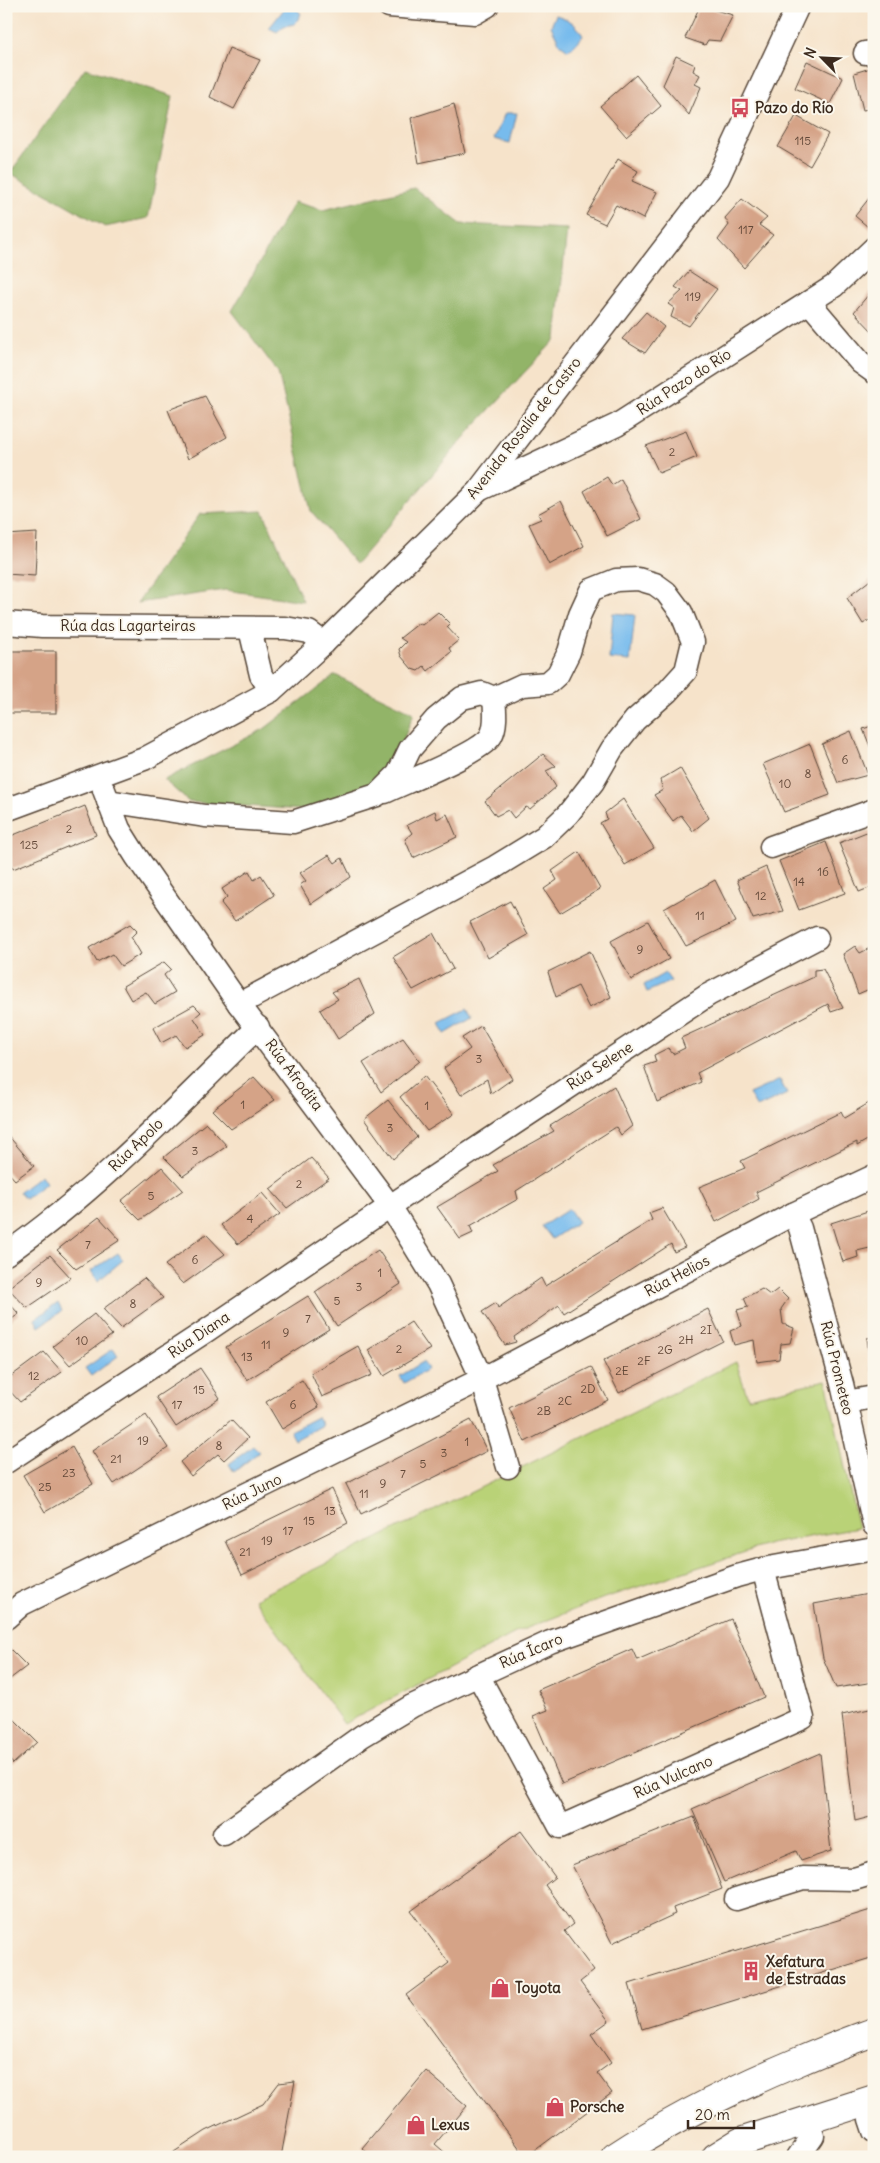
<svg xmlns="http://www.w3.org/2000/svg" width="880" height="2163" font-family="Delius,sans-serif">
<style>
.green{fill:#b9d277;stroke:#7a7e4a}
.forest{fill:#92b468;stroke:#666f43}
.water{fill:#77bbed;stroke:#597286}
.building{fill:#d5a387}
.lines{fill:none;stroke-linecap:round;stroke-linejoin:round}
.minor-casing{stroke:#574638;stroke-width:25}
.highway-casing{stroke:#574638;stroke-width:30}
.minor{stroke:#fff;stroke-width:22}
.highway{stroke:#fff;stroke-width:28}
.labels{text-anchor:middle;stroke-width:4;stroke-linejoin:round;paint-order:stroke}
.number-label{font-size:12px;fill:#624838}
.poi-label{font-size:15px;font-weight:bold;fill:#3b2a1e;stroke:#fbf7ec;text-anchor:start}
.street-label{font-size:15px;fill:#3b2a1e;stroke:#fbf7ec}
</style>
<rect width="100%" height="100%" fill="#fbf7ec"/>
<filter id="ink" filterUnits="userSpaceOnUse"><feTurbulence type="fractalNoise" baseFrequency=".02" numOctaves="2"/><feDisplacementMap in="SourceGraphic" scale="10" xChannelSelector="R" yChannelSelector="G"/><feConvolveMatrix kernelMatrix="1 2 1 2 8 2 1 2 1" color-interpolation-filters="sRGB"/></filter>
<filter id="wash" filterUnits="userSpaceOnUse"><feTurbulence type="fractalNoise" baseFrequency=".0096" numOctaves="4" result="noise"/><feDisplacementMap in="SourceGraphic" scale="20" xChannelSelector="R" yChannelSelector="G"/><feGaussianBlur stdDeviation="1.12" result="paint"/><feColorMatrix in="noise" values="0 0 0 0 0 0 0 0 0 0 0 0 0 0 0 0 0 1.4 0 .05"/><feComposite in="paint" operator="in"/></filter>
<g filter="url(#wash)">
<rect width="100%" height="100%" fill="#f6e3ca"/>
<polygon class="green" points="736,1362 748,1398 826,1380 858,1528 770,1544 604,1598 517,1632 344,1724 254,1599"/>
<g class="forest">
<polygon points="85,68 173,96 148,218 105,227 10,173"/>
<polygon points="414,188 461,224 567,229 556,339 474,426 356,564 311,511 278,372 232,311 294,202 323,210"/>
<polygon points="263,511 303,601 225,590 137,603 200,514"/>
<polygon points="335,675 414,713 386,784 303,810 189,802 164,780 264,729"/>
</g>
<g class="water">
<polygon points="285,8 296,8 301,14 295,24 284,26 277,32 269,28"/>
<path d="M556,15c13,4 21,9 27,21l-10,11 -5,3 -8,-6 -9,-18z"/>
<polygon points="505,113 517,113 510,143 494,139"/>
<polygon points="613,613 635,615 630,661 609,659"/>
<polygon points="665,973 671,981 647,992 644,985"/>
<polygon points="467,1009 472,1018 445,1034 440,1023"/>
<polygon points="780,1080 787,1094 757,1108 749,1094"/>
<polygon points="41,1175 46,1183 25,1199 19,1192"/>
<polygon points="569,1209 578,1222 552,1239 542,1226"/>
<polygon points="118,1253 123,1260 98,1281 91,1271"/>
<polygon points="58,1303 62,1311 39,1327 35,1319"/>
<polygon points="113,1349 118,1356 91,1376 85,1368"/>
<polygon points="423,1362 428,1369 404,1383 400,1376"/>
<polygon points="317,1417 322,1425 295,1440 290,1431"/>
<polygon points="253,1446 259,1452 234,1472 229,1464"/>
</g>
<g id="blocks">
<g class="building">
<polygon points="700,6 733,15 720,41 708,40 705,45 685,38"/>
<polygon points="229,48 260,60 234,109 210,97"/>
<polygon points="676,56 695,65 693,71 700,75 695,84 701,87 689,115 663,85"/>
<polygon points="807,61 843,78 830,104 795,88"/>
<polygon points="874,67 874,108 863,110 854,73"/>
<polygon points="636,75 661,106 626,136 600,106"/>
<polygon points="454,104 465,153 419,163 411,118"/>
<polygon points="796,116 828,134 810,166 778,147"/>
<polygon points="618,159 638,171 632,181 657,192 643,219 616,205 605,224 586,215"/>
<polygon points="874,192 874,232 855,216"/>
<polygon points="742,199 767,218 759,225 773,235 744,268 718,240 729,225 725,218"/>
<polygon points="689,271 717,289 689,326 671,317 674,308 668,304 682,291 675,287"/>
<polygon points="874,288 874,333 854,312"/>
<polygon points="646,312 664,327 645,353 622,339"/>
<polygon points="205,396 227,437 188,459 168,410"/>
<polygon points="686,431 697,457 659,473 646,446"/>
<polygon points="607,477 612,485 621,479 641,519 607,536 584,491"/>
<polygon points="561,501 584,546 549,565 529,524 541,519 538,514"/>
<polygon points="37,533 35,576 6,574 6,535"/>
<polygon points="874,577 874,617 863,624 847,598"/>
<polygon points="438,612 450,624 447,627 459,640 449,648 451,652 428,671 424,666 418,671 412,669 401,656 399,649 406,642 400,638 419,623 422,625"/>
<rect x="6" y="651" width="50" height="62"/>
<polygon points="874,725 874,756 863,729"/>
<polygon points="851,731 868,775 838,783 822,744"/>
<polygon points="810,744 830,795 784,812 763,764"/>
<polygon points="543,754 556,766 546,771 556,787 530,809 526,807 514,818 508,810 496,816 485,801"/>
<polygon points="680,768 709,818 693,831 681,815 673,821 654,795 663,790 660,780"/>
<polygon points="623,799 654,848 625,865 600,823 607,819 605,813"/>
<polygon points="85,806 96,835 13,869 6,854 6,838"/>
<polygon points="435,811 437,819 447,814 457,837 413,858 405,839 412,833 407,825"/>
<polygon points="874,829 874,886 859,892 839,843"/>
<polygon points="826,842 845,893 799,910 779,861"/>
<polygon points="579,852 600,889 560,913 544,889 557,880 552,871"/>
<polygon points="329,855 335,863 342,858 351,877 311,904 300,885 306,881 300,873"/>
<polygon points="766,867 783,911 753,919 737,880"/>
<polygon points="249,871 254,880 261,875 274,895 235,921 221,903 227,897 222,889"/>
<polygon points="715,880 736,922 686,946 664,909"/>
<polygon points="510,901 528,935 488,958 470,922"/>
<polygon points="648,921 669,959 631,980 611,941"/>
<polygon points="130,924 137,931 131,937 141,954 121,966 112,954 97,962 89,948"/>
<polygon points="433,933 453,969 413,990 393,957"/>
<polygon points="855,946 860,953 874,946 874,987 858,994 843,954"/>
<polygon points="590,951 611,997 589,1008 578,986 556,997 548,972"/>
<polygon points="164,962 171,969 164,975 175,992 155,1004 146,992 131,1000 123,986"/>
<polygon points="823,969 843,1008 831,1012 828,1004 697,1073 701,1082 657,1102 644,1066 656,1062 654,1055 668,1048 673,1054 685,1048 681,1038 814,977 814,970"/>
<polygon points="359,979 375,1014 338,1039 320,1010 338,999 332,992"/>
<polygon points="194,1005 201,1012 194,1018 205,1035 185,1047 176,1035 161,1043 153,1028"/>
<polygon points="481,1026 512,1079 491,1094 487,1079 461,1095 444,1068 470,1049 462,1038"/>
<polygon points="403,1038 420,1061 381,1092 363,1063"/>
<polygon points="424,1076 454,1114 427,1131 400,1097"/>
<polygon points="254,1077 275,1100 231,1129 212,1110"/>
<polygon points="614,1086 632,1126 621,1135 616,1127 516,1191 518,1199 470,1226 473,1233 460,1239 437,1207 498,1171 493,1165 554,1131 550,1126"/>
<polygon points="388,1100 417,1137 393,1159 364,1119"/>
<polygon points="874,1100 874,1136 857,1146 857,1142 756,1192 759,1199 716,1222 699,1187 745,1168 741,1161 841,1112 844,1118"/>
<polygon points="206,1123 227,1146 183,1176 164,1157"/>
<polygon points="6,1133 34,1166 15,1180 6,1170"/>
<polygon points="311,1158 329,1178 287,1208 270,1189"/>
<polygon points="162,1167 183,1190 140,1220 121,1201"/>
<polygon points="262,1193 280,1214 238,1244 221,1225"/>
<polygon points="662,1208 685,1247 674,1252 671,1244 564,1313 559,1305 514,1337 516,1342 505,1345 482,1312 496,1303 498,1308 541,1278 545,1286 652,1220 649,1213"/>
<polygon points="874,1209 874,1247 857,1251 858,1257 843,1262 831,1223"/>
<polygon points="99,1217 120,1240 76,1269 57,1250"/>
<polygon points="206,1234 225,1254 183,1284 165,1265"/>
<polygon points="378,1250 401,1284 337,1326 315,1292"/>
<polygon points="50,1255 71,1278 27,1308 8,1288"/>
<polygon points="144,1278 163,1298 121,1328 103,1309"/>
<polygon points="762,1289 770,1295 778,1289 788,1299 781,1309 783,1324 794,1328 790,1343 781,1344 779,1359 757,1362 754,1340 734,1345 730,1331 742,1326 737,1310 748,1307 744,1298"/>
<polygon points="308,1296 329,1329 247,1380 226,1347"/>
<polygon points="6,1300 19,1314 6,1323"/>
<polygon points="708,1309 723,1341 619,1393 603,1361"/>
<polygon points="94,1314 112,1335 70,1365 53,1346"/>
<polygon points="411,1322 430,1349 384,1376 368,1350"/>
<polygon points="874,1337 874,1371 871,1371 867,1338"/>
<polygon points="358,1346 372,1375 322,1397 311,1373"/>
<polygon points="44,1352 62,1372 20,1402 6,1387 6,1380"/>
<polygon points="591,1367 608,1400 525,1442 509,1408"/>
<polygon points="200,1368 220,1398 176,1427 156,1397"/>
<polygon points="302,1380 319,1407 282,1429 266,1402"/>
<polygon points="146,1415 168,1448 114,1484 92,1451"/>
<polygon points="231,1420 248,1438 224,1460 218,1454 191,1476 180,1462"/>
<polygon points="471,1420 487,1451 361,1514 346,1484"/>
<polygon points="72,1447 93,1484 45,1512 23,1475"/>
<polygon points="332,1489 348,1523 242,1575 225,1541"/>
<polygon points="874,1593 874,1682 836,1688 823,1658 814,1604"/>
<polygon points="731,1619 764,1697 562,1784 533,1716 548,1710 538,1690 632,1649 637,1660"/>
<polygon points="6,1645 27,1666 6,1682"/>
<polygon points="874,1708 874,1816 855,1821 842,1715"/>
<polygon points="6,1711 37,1742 13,1764 6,1755"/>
<polygon points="820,1753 831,1851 801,1861 796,1851 724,1882 692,1809"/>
<polygon points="694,1817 722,1889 673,1908 675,1914 612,1943 572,1865"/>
<polygon points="521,1831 555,1877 545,1885 573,1924 564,1931 594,1971 580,1982 609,2021 591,2034 611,2063 597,2073 612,2093 526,2157 406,1995 449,1963 411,1911"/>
<polygon points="874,1909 874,1957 642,2029 629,1984"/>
<polygon points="426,2071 467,2106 435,2144 450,2157 372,2157 362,2148"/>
<polygon points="295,2081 281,2157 170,2157 174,2152 206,2131 263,2104 279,2083"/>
</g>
</g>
</g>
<g filter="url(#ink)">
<use href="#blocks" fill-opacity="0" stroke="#574638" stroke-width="1"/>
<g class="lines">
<defs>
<g id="minor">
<polyline points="389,6 475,13 487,6"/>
<polyline points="865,53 874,52"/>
<polyline points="809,302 860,362 874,372"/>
<polyline points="481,489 617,425 834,286 874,248"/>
<polyline points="6,623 42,626 285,628 309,632 324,643"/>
<polyline points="250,629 261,675 271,691"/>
<polyline points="104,790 119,829 136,856 239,1004 390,1206 438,1284 482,1379 508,1467"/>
<path d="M385,792c21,-10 96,-39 106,-56 6,-11 4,-26 3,-38"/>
<polyline points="108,801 205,816 293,822 377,795 398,774 410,749 436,719 462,698 482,693 494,698 522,685 548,683 558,674 569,652 580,614 591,590 616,580 638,579 655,584 666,592 681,612 693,642 686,671 667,692 635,720 612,749 593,782 568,814 544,837 495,867 239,1004"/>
<polyline points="6,810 144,759 271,691 324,643 478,491 718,178 798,6"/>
<polyline points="771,847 874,810"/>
<polyline points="793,1214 800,1228 842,1384 874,1525"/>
<path d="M6,1254c93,-65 171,-148 252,-227"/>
<polyline points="846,1402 874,1397"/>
<polyline points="6,1462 206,1331 405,1196 708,995 817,938"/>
<polyline points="6,1618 22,1604 482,1379 793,1214 874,1176"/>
<polyline points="478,1675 560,1827 803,1718 763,1569"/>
<polyline points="224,1834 362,1736 412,1706 550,1642 737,1576 763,1569 874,1549"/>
<polyline points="736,1899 803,1878 854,1879 874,1873"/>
<polyline points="870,2119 874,2131"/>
<polyline points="798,2157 813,2136"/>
</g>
<g id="highway">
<path d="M615,2157c57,-38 118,-68 180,-94 26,-11 52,-22 79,-31"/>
<polyline points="716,2157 740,2142 874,2099"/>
</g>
</defs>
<use href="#minor" class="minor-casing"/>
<use href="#highway" class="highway-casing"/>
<use href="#minor" class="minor"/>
<use href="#highway" class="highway"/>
</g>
</g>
<defs>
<symbol id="bus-bare" viewBox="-9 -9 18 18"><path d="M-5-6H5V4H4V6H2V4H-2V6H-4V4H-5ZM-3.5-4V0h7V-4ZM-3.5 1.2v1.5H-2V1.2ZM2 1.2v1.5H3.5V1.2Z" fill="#d1495b" stroke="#fbf7ec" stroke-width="2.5" paint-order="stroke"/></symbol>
<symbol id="building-bare" viewBox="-9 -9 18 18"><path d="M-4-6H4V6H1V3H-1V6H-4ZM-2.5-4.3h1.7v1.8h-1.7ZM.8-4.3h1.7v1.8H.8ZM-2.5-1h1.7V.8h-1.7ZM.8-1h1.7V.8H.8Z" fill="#d1495b" stroke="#fbf7ec" stroke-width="2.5" paint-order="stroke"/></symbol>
<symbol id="shop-bare" viewBox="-9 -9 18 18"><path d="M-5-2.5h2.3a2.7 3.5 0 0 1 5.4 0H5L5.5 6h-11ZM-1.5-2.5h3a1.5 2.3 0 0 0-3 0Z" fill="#d1495b" stroke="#fbf7ec" stroke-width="2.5" paint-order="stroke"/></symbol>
</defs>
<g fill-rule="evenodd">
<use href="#bus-bare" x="726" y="94" width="28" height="28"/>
<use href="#building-bare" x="737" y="1957" width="28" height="28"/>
<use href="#shop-bare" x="486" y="1974" width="28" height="28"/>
<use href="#shop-bare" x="541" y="2093" width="28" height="28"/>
<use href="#shop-bare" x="402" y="2111" width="28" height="28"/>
</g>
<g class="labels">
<g class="number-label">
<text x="803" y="145">115</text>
<text x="746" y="234">117</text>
<text x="693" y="301">119</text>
<text x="672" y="456">2</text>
<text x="845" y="764">6</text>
<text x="808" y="778">8</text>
<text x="785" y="788">10</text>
<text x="69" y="833">2</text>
<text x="29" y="849">125</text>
<text x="823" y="876">16</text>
<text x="799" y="886">14</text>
<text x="761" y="900">12</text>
<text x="700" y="920">11</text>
<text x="640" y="954">9</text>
<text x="479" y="1063">3</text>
<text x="243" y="1109">1</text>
<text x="427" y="1110">1</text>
<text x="390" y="1132">3</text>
<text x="195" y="1155">3</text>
<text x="299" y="1188">2</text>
<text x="151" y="1200">5</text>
<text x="250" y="1223">4</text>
<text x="88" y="1249">7</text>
<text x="195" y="1264">6</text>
<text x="380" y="1277">1</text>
<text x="39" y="1287">9</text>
<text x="359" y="1291">3</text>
<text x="337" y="1305">5</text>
<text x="133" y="1308">8</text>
<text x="308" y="1323">7</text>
<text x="706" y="1334">2I</text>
<text x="286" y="1337">9</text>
<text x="686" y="1344">2H</text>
<text x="82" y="1345">10</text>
<text x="266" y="1349">11</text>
<text x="399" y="1353">2</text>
<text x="665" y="1354">2G</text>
<text x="247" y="1361">13</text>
<text x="644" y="1365">2F</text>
<text x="622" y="1375">2E</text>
<text x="34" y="1380">12</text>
<text x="588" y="1393">2D</text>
<text x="199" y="1394">15</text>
<text x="565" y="1405">2C</text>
<text x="177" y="1409">17</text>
<text x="293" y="1409">6</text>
<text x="544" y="1415">2B</text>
<text x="143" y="1445">19</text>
<text x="467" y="1446">1</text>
<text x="219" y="1450">8</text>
<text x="444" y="1457">3</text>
<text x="116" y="1463">21</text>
<text x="423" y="1468">5</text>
<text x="69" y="1477">23</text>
<text x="403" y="1478">7</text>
<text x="383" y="1488">9</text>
<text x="45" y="1491">25</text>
<text x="364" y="1498">11</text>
<text x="330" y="1515">13</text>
<text x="309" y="1525">15</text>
<text x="288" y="1535">17</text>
<text x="267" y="1545">19</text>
<text x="245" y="1556">21</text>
</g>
<g class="poi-label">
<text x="755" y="113">Pazo do Río</text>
<text x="766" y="1967">Xefatura<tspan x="766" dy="17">de Estradas</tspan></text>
<text x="515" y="1993">Toyota</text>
<text x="570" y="2112">Porsche</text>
<text x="431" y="2130">Lexus</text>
</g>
<g class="street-label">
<text transform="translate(684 382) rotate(-33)" y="5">Rúa Pazo do Río</text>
<text transform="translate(524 428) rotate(-52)" y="5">Avenida Rosalía de Castro</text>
<text x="128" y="631">Rúa das Lagarteiras</text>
<text transform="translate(600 1066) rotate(-33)" y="5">Rúa Selene</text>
<text transform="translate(294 1075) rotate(53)" y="5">Rúa Afrodita</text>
<text transform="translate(136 1145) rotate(-44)" y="5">Rúa Apolo</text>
<text transform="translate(677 1276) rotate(-28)" y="5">Rúa Helios</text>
<text transform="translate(199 1335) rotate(-34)" y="5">Rúa Diana</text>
<text transform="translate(837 1368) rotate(76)" y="5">Rúa Prometeo</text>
<text transform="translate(252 1492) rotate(-26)" y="5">Rúa Juno</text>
<text transform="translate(531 1651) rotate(-23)" y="5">Rúa Ícaro</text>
<text transform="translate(673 1777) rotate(-24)" y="5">Rúa Vulcano</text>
</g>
</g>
<rect width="880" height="2163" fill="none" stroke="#fbf7ec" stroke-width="25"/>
<g transform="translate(822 58) rotate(294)" stroke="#fbf7ec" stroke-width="4" paint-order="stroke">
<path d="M0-4L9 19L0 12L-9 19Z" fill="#3b2a1e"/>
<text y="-8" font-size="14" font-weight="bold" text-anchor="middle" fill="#3b2a1e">N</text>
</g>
<path d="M688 2120v8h66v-8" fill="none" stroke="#3b2a1e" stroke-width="2.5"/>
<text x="695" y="2120" font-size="15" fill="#3b2a1e" stroke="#fbf7ec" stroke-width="4" paint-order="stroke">20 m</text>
</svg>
